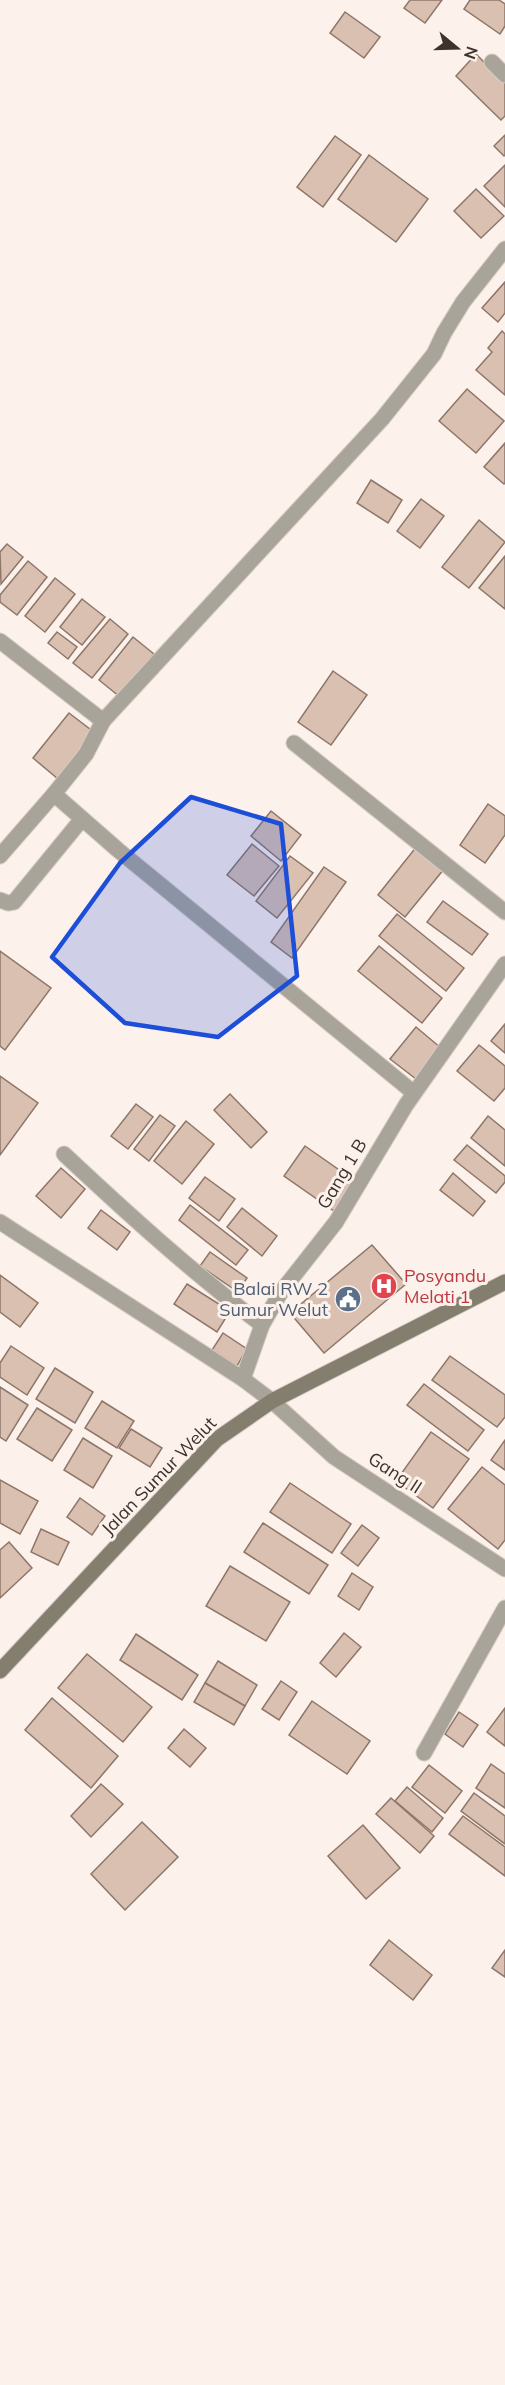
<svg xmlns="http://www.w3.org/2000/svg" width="505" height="2385" font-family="Mulish,sans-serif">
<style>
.building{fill:#dac0b1;stroke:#8e7668;stroke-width:1.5}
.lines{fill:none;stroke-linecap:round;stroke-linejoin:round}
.street-casing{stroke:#d6cbc5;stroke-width:17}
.secondary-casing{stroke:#d6cbc5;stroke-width:17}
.street{stroke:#a8a499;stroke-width:15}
.secondary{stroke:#847e6e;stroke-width:15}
.marked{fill:#1d4ed8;fill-opacity:0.2;stroke:#1d4ed8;stroke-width:4.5;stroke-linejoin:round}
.labels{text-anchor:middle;stroke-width:6;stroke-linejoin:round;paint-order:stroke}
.street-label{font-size:18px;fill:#3d332d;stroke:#fcf1eb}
.health-label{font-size:18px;fill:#be3a42;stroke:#fcf1eb;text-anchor:start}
.service-label{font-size:18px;fill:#4e5e75;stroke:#fcf1eb;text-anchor:end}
</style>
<rect width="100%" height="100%" fill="#fcf1eb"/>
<g class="building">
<polygon points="410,0 442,0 425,23 404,8"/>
<polygon points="470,0 499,0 505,4 505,26 500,34 464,9"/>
<polygon points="345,12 380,37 364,58 330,33"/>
<polygon points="476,54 505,83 505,116 501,120 456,76"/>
<polygon points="505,135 505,155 504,156 494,146"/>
<polygon points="335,136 361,155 323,207 297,187"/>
<polygon points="369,155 428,199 396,242 338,199"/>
<polygon points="505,165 505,207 484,186"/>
<polygon points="476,189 504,216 481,238 454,211"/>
<polygon points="505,282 505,313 498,322 482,308"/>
<polygon points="502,331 505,334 505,395 476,370 492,352 488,348"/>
<polygon points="467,389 504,421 476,453 439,421"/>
<polygon points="505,443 505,483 504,484 484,467"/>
<polygon points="371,480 402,500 388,523 357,503"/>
<polygon points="421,499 444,516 420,548 397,531"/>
<polygon points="479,520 505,542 469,588 442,567"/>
<polygon points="7,544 23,557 1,584 0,552"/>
<polygon points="505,556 505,609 479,588"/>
<polygon points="28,561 47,577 17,615 0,602 0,595"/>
<polygon points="55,578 75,594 45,632 25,616"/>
<polygon points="82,599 105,617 82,645 60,627"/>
<polygon points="110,619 128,634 92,678 73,663"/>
<polygon points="57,632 77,647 68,659 48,643"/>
<polygon points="133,637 154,654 120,697 99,680"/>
<polygon points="333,671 367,695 331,745 298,722"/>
<polygon points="69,713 95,733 58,779 33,758"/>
<polygon points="488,804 505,816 505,835 485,863 460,845"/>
<polygon points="271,811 301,835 281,861 251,836"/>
<polygon points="252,844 279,866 254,896 227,875"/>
<polygon points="417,846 444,869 405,917 378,895"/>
<polygon points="290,856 313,873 277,918 256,901"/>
<polygon points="324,867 346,882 292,958 271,942"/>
<polygon points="443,901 488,934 472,955 427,922"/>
<polygon points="397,914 464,968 446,991 379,936"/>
<polygon points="379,946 442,998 422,1023 358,971"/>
<polygon points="0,951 51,988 5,1050 0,1046"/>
<polygon points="505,1024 505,1053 491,1041"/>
<polygon points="416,1027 441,1048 416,1079 390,1059"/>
<polygon points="479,1045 505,1066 505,1088 494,1101 457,1071"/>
<polygon points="0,1076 38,1103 0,1155"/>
<polygon points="230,1094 267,1132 251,1148 214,1110"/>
<polygon points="136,1104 153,1117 128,1149 111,1136"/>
<polygon points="160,1115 175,1126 149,1161 134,1149"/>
<polygon points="488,1116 505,1130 505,1166 471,1138"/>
<polygon points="186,1121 214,1144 182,1184 154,1161"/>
<polygon points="467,1145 505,1176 505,1182 496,1193 454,1160"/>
<polygon points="305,1146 355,1181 334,1211 284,1176"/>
<polygon points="61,1168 85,1189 61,1218 36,1196"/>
<polygon points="453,1173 485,1201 473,1216 440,1190"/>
<polygon points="205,1177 235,1199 219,1221 189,1198"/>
<polygon points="190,1205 248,1250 236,1265 179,1220"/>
<polygon points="242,1208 277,1236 262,1256 227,1227"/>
<polygon points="101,1210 130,1232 117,1250 88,1228"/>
<polygon points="372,1245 406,1284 324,1353 290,1313"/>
<polygon points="210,1252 247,1278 238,1292 200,1266"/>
<polygon points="0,1275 38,1303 20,1327 0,1312"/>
<polygon points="187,1284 230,1311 217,1332 174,1304"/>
<polygon points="223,1333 247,1349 237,1366 212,1350"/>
<polygon points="11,1346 44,1368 27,1395 0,1377 0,1363"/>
<polygon points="450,1356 505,1395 505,1417 497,1427 432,1380"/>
<polygon points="55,1368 93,1392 75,1423 36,1399"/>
<polygon points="424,1384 484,1430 468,1451 407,1405"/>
<polygon points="0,1387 28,1405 6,1441 0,1437"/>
<polygon points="102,1401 134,1421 117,1448 85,1428"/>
<polygon points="37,1408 72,1430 52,1461 17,1439"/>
<polygon points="131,1429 162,1448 150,1467 119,1448"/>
<polygon points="431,1432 469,1459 433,1508 396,1481"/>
<polygon points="83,1438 112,1456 93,1488 64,1470"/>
<polygon points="505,1440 505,1470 491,1460"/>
<polygon points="482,1467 505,1485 505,1540 498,1549 448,1509"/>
<polygon points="0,1480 38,1501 20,1534 0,1523"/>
<polygon points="290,1483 351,1524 332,1553 270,1512"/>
<polygon points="80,1498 105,1516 92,1535 67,1517"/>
<polygon points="263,1523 328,1565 309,1594 244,1552"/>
<polygon points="362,1525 379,1538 358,1566 341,1553"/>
<polygon points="41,1529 69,1542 58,1565 31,1552"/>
<polygon points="9,1542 32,1568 0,1598 0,1550"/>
<polygon points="230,1566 290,1602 266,1641 206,1606"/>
<polygon points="352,1573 373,1587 359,1610 338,1596"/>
<polygon points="344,1633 361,1647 336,1677 320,1663"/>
<polygon points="136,1634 198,1675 182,1700 120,1660"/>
<polygon points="87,1654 152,1707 123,1742 58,1688"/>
<polygon points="218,1661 257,1685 245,1706 205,1683"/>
<polygon points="281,1681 297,1692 279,1720 262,1709"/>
<polygon points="205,1683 245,1706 234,1725 194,1702"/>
<polygon points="52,1698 118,1756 91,1788 25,1730"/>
<polygon points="312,1701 370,1741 347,1774 289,1735"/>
<polygon points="505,1708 505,1746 487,1732"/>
<polygon points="459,1712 478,1725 463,1747 445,1734"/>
<polygon points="184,1729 206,1748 190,1767 168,1748"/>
<polygon points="491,1764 505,1774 505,1808 476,1788"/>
<polygon points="429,1765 462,1791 445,1813 412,1787"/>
<polygon points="101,1784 123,1804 91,1837 71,1816"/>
<polygon points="407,1787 443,1818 432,1832 395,1801"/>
<polygon points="474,1793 505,1816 505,1844 461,1811"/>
<polygon points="391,1798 434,1836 420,1853 376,1814"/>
<polygon points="463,1816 505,1847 505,1876 449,1834"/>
<polygon points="142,1822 178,1857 125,1910 91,1874"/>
<polygon points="363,1825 400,1868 366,1899 328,1856"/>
<polygon points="389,1940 432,1975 413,2000 370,1965"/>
<polygon points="505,1950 505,1977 492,1968"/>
</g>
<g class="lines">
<defs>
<g id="street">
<polyline points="492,62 505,75"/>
<polyline points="0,641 103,721 86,754 54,794 118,850 414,1093"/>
<polyline points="103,721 382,419 434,354 444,333 463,302 505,249"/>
<polyline points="294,743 505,912"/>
<polyline points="0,856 54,794"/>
<polyline points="0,900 8,903 14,902 82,819"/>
<path d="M64,1154c64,60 128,118 198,171"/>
<polyline points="0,1222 243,1379 272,1401 334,1457 505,1569"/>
<polyline points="243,1379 262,1325 281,1292 336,1222 406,1105 505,964"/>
<polyline points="424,1753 505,1608"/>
</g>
<polyline id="secondary" points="0,1671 217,1439 272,1401 505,1282"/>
</defs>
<use href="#street" class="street-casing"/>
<use href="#secondary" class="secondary-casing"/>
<use href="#street" class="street"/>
<use href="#secondary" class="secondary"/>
</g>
<path class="marked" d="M191,797l90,27 16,152 -79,61 -93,-14 -73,-66 68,-94z"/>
<defs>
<symbol id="hospital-disc" viewBox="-11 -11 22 22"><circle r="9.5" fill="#e0444e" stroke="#fcf1eb"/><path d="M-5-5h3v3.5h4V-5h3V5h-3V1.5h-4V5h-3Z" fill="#fff"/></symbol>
<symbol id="civic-disc" viewBox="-11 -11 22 22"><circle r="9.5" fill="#5c6f8a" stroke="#fcf1eb"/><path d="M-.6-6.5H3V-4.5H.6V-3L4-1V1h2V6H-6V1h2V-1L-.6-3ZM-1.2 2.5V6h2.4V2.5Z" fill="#fff"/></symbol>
</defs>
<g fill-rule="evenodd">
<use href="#hospital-disc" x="369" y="1271" width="30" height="30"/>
<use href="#civic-disc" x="333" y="1284" width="30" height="30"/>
</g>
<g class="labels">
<g class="street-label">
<text transform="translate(342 1174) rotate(-59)" y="6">Gang 1 B</text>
<text transform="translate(395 1473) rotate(33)" y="6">Gang II</text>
<text transform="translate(159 1476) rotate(-46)" y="6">Jalan Sumur Welut</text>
</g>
<g class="health-label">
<text x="404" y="1282">Posyandu<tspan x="404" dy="21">Melati 1</tspan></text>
</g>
<g class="service-label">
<text x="328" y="1295">Balai RW 2<tspan x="328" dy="21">Sumur Welut</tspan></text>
</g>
</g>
<g transform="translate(457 48) rotate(109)" stroke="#fcf1eb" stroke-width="4.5" paint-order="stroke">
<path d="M0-4.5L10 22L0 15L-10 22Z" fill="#3d332d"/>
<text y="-9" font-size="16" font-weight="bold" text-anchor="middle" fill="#3d332d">N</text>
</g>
</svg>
